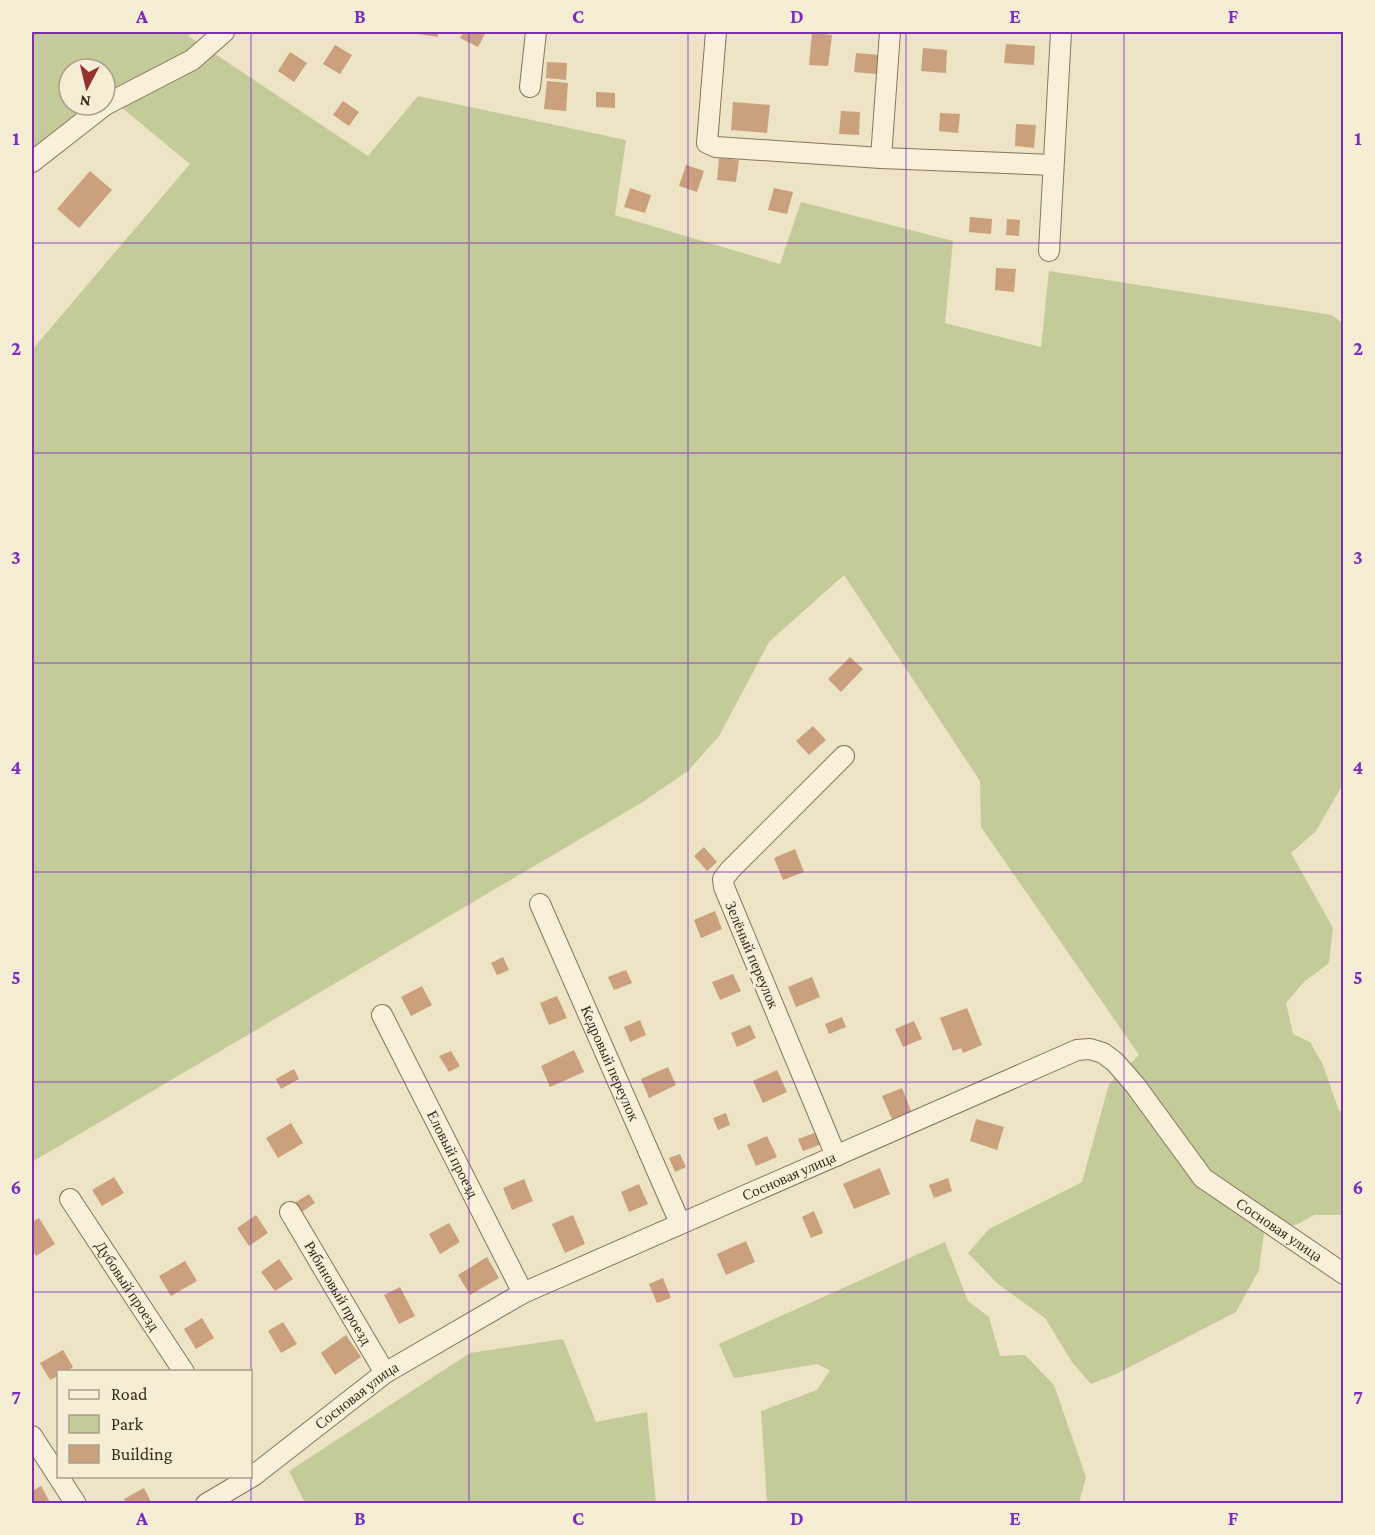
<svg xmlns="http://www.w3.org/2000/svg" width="1375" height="1535" font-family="'Crimson Pro',serif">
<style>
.green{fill:#c3cb99}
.building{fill:#cba07c}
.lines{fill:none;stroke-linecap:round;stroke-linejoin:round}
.minor-casing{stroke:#88755b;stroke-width:22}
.minor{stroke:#f8f0d8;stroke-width:20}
.grid{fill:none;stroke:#7b2cbf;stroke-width:1.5;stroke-opacity:0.55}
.labels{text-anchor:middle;stroke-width:6;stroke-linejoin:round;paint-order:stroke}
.street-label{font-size:15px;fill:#382c1f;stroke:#f5edd4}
.neatline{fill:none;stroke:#7b2cbf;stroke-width:2}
.grid-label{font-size:20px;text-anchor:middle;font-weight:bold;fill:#7b2cbf}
</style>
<rect width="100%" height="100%" fill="#ede3c5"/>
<g class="green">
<polygon points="32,32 193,32 188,36 368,156 418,96 626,140 615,215 780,264 801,202 953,241 945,323 1041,347 1049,271 1332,315 1343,324 1343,784 1316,831 1291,853 1333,928 1329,963 1304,982 1286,1003 1293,1034 1310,1042 1323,1065 1339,1111 1343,1110 1343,1215 1314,1215 1298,1224 1264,1232 1259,1270 1236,1312 1116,1374 1091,1384 1072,1362 1045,1318 998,1284 968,1253 989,1229 1082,1182 1109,1084 1139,1055 981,827 980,781 844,575 769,642 719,736 688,771 641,803 32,1162 32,350 190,164 105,94 105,69 69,69 69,105 90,105 32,149"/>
<polygon points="945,1242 968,1301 989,1317 1000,1356 1025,1355 1054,1385 1086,1477 1079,1503 767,1503 761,1411 817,1390 830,1370 817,1364 734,1378 719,1344"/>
<polygon points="563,1339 596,1422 647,1412 656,1503 305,1503 289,1471 470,1353"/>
</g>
<g class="building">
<polygon points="419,32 438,32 438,37 418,34"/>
<polygon points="464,32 486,32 478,47 460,38"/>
<polygon points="812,33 832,35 828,66 809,65"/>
<polygon points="1006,44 1035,46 1034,65 1004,63"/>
<polygon points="335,45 352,55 340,74 323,64"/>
<polygon points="923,48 947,50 946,73 921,71"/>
<polygon points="290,52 307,63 294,82 278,71"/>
<polygon points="856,53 879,55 877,74 854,72"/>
<polygon points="547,62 567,63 566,80 546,78"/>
<polygon points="547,81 568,83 566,111 544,109"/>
<polygon points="596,92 615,93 615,108 596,107"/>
<polygon points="343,101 359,112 349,126 333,115"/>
<polygon points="733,102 770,105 767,133 731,130"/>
<polygon points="841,111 860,112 859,135 839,134"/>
<polygon points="940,113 960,114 958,133 939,131"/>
<polygon points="1016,124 1036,125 1034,148 1015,146"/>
<polygon points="719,158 739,160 736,182 717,180"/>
<polygon points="686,165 704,171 697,192 679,186"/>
<polygon points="90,171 112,190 79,228 57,209"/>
<polygon points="630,188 651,195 645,213 624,207"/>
<polygon points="774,188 793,192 787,214 768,210"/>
<polygon points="970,217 992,219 991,234 969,232"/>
<polygon points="1007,219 1020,220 1019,236 1006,235"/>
<polygon points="996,268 1016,269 1014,292 995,290"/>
<polygon points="850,657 863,669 841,692 828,679"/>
<polygon points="813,726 826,740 809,755 796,741"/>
<polygon points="704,847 717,862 707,871 694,856"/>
<polygon points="795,849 804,872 783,880 774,858"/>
<polygon points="715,911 722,929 701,938 694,920"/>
<polygon points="503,957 509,970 497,975 491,963"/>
<polygon points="626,970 632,983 614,990 608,977"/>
<polygon points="733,974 741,991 720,1000 712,982"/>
<polygon points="812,977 820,997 796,1007 788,987"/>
<polygon points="422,986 432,1005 411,1016 401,997"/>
<polygon points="557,996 567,1018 549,1025 540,1003"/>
<polygon points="967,1008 982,1045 963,1053 961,1048 953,1051 940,1018"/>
<polygon points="842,1017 846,1027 829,1034 825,1024"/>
<polygon points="640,1020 646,1035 630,1042 624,1027"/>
<polygon points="914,1021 922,1039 903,1047 895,1029"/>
<polygon points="750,1025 756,1038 737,1047 731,1033"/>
<polygon points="574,1050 584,1072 550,1087 541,1066"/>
<polygon points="451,1051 460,1066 449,1072 439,1056"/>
<polygon points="668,1067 676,1085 649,1098 641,1079"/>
<polygon points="294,1069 299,1079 281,1089 276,1079"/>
<polygon points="777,1070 787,1092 763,1103 753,1081"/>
<polygon points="902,1088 911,1111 892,1119 882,1096"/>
<polygon points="726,1113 730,1125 718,1130 713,1118"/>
<polygon points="976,1119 1004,1127 997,1150 970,1141"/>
<polygon points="291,1123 303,1143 278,1158 266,1138"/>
<polygon points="817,1132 822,1144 803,1151 798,1139"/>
<polygon points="767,1136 777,1157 756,1166 747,1145"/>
<polygon points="680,1154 686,1167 675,1172 669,1158"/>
<polygon points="880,1168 890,1194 854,1209 843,1184"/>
<polygon points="114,1177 124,1193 102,1206 92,1190"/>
<polygon points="948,1178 952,1191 934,1198 929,1185"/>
<polygon points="524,1179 533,1201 512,1210 503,1188"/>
<polygon points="639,1184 648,1204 629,1212 621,1192"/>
<polygon points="309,1194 315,1203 300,1213 293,1204"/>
<polygon points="814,1211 823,1233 811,1238 802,1217"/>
<polygon points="256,1215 268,1233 249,1246 237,1228"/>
<polygon points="573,1215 585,1244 565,1253 552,1224"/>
<polygon points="39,1218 55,1244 36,1256 32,1249 32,1222"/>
<polygon points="449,1223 460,1242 440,1254 429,1234"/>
<polygon points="746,1241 755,1262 726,1275 717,1254"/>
<polygon points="487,1257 499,1278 470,1295 458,1275"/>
<polygon points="279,1259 293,1279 275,1291 261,1272"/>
<polygon points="185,1261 197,1281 171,1296 159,1276"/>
<polygon points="663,1278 671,1298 657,1303 649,1284"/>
<polygon points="400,1287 415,1316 399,1324 384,1295"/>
<polygon points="202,1318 214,1338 196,1349 184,1329"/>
<polygon points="283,1322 297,1344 281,1353 268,1331"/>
<polygon points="346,1335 361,1357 335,1375 321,1353"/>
<polygon points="63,1350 73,1367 66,1372 58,1372 58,1376 50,1380 40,1363"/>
<polygon points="41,1486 51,1504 32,1504 32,1491"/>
<polygon points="144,1488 152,1504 127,1504 124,1499"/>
</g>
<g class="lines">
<defs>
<g id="minor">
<polyline points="716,32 707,143 716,147 881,158 1053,165"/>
<polyline points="530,87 536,32"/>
<polyline points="105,105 192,60 224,32"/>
<polyline points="881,158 890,32"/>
<polyline points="32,162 105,105"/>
<polyline points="1049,251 1061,32"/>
<path id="s1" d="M540,904l140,319"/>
<path id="s2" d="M382,1015l141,278"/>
<polyline points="836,1156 724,887 723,879 730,870 844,756"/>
<path id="s3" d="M70,1199l114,173"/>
<path id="s4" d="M290,1212l95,161"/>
<polyline points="32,1436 76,1504"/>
<path id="s5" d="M206,1504l47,-28 132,-103 138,-80 554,-243 13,-1 13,4 12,9 20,23 68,93 141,96"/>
</g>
</defs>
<use href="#minor" class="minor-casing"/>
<use href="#minor" class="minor"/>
</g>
<path class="grid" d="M251,32v1472M469,32v1472M688,32v1472M906,32v1472M1124,32v1472M32,243h1312M32,453h1312M32,663h1312M32,872h1312M32,1082h1312M32,1292h1312"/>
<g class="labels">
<g class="street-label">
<text transform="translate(752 955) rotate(67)" y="5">Зелёный переулок</text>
<text dy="5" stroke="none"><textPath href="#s1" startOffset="174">Кедровый переулок</textPath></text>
<text dy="5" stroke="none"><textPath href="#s2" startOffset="156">Еловый проезд</textPath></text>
<text dy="5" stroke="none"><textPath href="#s5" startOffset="672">Сосновая улица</textPath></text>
<text dy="5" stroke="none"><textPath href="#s5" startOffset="1266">Сосновая улица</textPath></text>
<text dy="5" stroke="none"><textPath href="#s3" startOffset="104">Дубовый проезд</textPath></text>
<text dy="5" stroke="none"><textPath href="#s4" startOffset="94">Рябиновый проезд</textPath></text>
<text dy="5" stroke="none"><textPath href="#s5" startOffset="186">Сосновая улица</textPath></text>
</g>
</g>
<rect width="1375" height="1535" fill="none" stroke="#f5edd4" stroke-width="66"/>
<rect x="57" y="1370" width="195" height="108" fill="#f5edd4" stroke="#a9a08c" stroke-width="1.5"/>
<rect x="69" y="1390" width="30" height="9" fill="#f8f0d8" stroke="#a9a08c" stroke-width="1.5"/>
<text x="111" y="1400" font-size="18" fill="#382c1f">Road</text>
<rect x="69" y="1415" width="30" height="18" fill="#c3cb99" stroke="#a9a08c" stroke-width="1.5"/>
<text x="111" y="1430" font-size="18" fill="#382c1f">Park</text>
<rect x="69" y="1445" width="30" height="18" fill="#cba07c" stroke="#a9a08c" stroke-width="1.5"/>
<text x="111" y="1460" font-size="18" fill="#382c1f">Building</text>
<g transform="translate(87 87) rotate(187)"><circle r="28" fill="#f5edd4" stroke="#a9a08c" stroke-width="1.5"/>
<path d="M0-4.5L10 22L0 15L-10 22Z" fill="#96312d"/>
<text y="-9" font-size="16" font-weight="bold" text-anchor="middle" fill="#382c1f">N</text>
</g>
<rect x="33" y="33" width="1309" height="1469" class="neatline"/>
<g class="grid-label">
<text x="142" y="23">A</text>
<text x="360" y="23">B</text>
<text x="578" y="23">C</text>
<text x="797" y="23">D</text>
<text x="1015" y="23">E</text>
<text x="1233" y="23">F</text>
<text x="16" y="145">1</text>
<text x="1358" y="145">1</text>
<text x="16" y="355">2</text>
<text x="1358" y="355">2</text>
<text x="16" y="564">3</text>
<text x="1358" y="564">3</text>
<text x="16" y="774">4</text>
<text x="1358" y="774">4</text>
<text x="16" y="984">5</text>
<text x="1358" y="984">5</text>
<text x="16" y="1194">6</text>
<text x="1358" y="1194">6</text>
<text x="16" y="1404">7</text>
<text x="1358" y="1404">7</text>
<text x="142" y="1525">A</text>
<text x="360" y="1525">B</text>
<text x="578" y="1525">C</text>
<text x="797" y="1525">D</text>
<text x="1015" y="1525">E</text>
<text x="1233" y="1525">F</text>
</g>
</svg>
